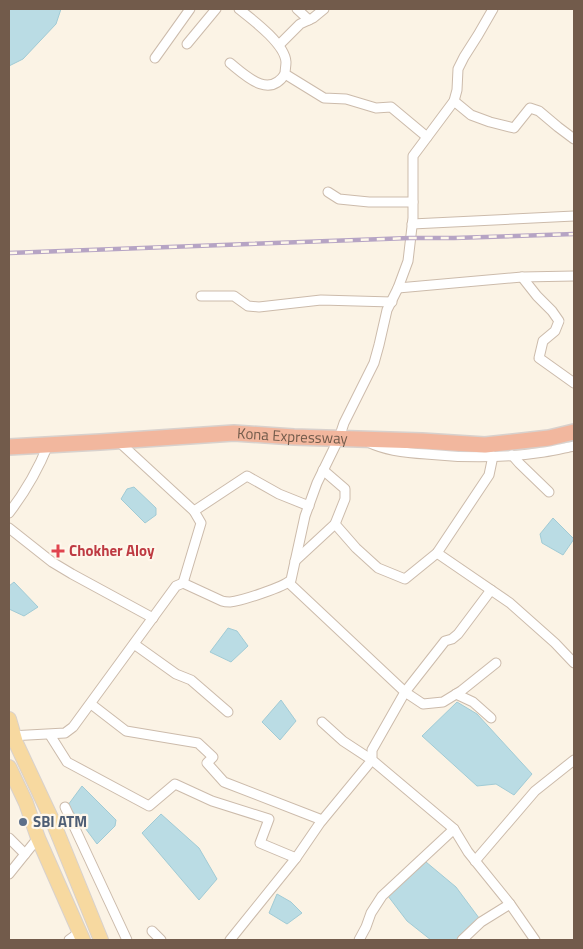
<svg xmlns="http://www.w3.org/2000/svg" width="583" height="949" font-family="'Titillium Web',sans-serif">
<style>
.water{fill:#badce4;stroke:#a1cbd5}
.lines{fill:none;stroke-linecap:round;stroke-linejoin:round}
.street-casing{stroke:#ccbbab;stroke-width:11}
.primary-casing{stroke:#d8d1cd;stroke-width:16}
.highway-casing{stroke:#d8d1cd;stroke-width:18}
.street{stroke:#fff;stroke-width:9}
.primary{stroke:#f7d9a0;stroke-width:14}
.highway{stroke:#f2b79e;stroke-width:15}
.rail-casing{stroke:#b6a4c4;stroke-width:4.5}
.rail{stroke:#fef7eb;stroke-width:2.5;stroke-dasharray:8;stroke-linecap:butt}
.health-dot{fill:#e0444e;stroke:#fef7eb;stroke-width:2}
.service-dot{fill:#5c6f8a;stroke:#fef7eb;stroke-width:2}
.labels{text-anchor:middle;stroke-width:4.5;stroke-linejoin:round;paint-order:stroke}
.street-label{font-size:15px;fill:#725b4b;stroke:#fef7eb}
.health-label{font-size:15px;font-weight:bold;fill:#be3a42;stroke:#fef7eb;text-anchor:start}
.service-label{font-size:15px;font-weight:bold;fill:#4e5e75;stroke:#fef7eb;text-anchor:start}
</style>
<rect width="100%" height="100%" fill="#fbf3e5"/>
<g class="water">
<polygon points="9,9 61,9 56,24 23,59 9,66"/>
<polygon points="134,487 156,508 156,515 145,523 121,499 127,489"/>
<polygon points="553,518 574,539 563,555 542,543 540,534"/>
<polygon points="14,582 38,607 24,616 9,609 9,586"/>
<polygon points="228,628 237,631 248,646 231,662 210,652"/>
<polygon points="281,700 296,721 280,740 262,722"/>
<polygon points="457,702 477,714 532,774 514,795 496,784 477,786 422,736"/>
<polygon points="82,786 116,820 115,826 97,844 68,805"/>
<polygon points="161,814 199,848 217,879 199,900 142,833"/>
<polygon points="426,862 456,887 479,918 457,940 431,940 407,921 388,896"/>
<polygon points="277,894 291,902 302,913 287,924 269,913"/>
</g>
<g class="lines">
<defs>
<g id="street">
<path d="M239,9c14,11 46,35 47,53 0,4 -1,8 -1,12l39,24 22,1 30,9 15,-1 36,30"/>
<polyline points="297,9 309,20"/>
<polyline points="187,44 216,9"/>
<polyline points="279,45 300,24 313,18 324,9"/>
<polyline points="155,58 190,9"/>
<path d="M230,63c16,13 39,36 55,11"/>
<polyline points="454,101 471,115 490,122 514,128 530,108 539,111 558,127 574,139"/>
<polyline points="328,192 339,199 369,202 413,202"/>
<polyline points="412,224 574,216"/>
<polyline points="522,277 537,296 552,311 559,321 555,331 543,341 539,358 574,383"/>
<polyline points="398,288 522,277 574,276"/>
<polyline points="201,296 234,296 248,306 259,307 321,300 392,302"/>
<polyline points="118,441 194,511 201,523 183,583"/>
<path d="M370,443c17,8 36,10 56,11 39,4 79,4 118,-2 10,-1 20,-4 30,-6"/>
<polyline points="512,455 519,463 549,492"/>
<polyline points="194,511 247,476 279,494 309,506"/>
<path d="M9,513c16,-21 29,-43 39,-68"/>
<polyline points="335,524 356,548 378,568 405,579 437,553 489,475 493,456"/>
<polyline points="9,528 52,562 72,574 153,618"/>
<polyline points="437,553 510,603 555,643 574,663"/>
<polyline points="295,561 335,524 345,499 345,489 323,470"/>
<polyline points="289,583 405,692 372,750 372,760 454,829 468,852 510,904 535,940"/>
<polyline points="491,590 458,634 452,639 445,641 405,692 423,704 443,702 461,691 496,663"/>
<polyline points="134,644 176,674 191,680 228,712"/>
<polyline points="456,694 473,702 491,718"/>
<polyline points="91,704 126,731 198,743 213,757 207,763 224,782 322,820"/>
<polyline points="50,735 67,762 149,806 175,784 212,801 269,819 260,843 296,858"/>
<path d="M10,736l55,-3 8,-6 103,-141 7,-3 39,18c3,1 6,1 8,1 11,-1 54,-15 61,-22l14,-64 12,-33 22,-45 5,-15 30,-60 5,-18 8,-35 11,-22 10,-27 5,-43v-62l41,-55 3,-11 1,-21 6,-12 14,-22 15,-26"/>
<polyline points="65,807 127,940"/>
<polyline points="9,838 25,854"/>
<polyline points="475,861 535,791 574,760"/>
<polyline points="9,874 38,838"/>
<polyline points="152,931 161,940"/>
<polyline points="69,940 80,932"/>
<polyline points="230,940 296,858 320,823 372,760 343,741 322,722"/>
<polyline points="359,940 366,927 371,913 382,896 454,829"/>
<polyline points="462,940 481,922 510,904"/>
</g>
<g id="primary">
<polyline points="9,719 16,743 53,822 101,940"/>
<polyline points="9,767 26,803 38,838 83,940"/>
</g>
<g id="highway">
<path id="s1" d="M9,447l91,-5 134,-9 60,4 128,4 63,4 64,-7 25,-6"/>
</g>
</defs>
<use href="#street" class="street-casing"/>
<use href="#primary" class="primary-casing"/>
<use href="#highway" class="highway-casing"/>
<use href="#street" class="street"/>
<use href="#primary" class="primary"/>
<use href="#highway" class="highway"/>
<defs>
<polyline id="rail" points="9,253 410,238 454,238 574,234"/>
</defs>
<use href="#rail" class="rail-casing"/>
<use href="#rail" class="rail"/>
</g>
<path class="health-dot" d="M55.5 543.5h5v5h5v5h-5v5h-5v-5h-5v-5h5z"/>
<circle class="service-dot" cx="23" cy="822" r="5"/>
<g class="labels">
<g class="street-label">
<text dy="5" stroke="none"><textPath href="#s1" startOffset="284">Kona Expressway</textPath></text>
</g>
<g class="health-label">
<text x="69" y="556">Chokher Aloy</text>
</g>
<g class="service-label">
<text x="33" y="827">SBI ATM</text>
</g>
</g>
<rect width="583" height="949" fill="none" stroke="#725b4b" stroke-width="20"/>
</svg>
